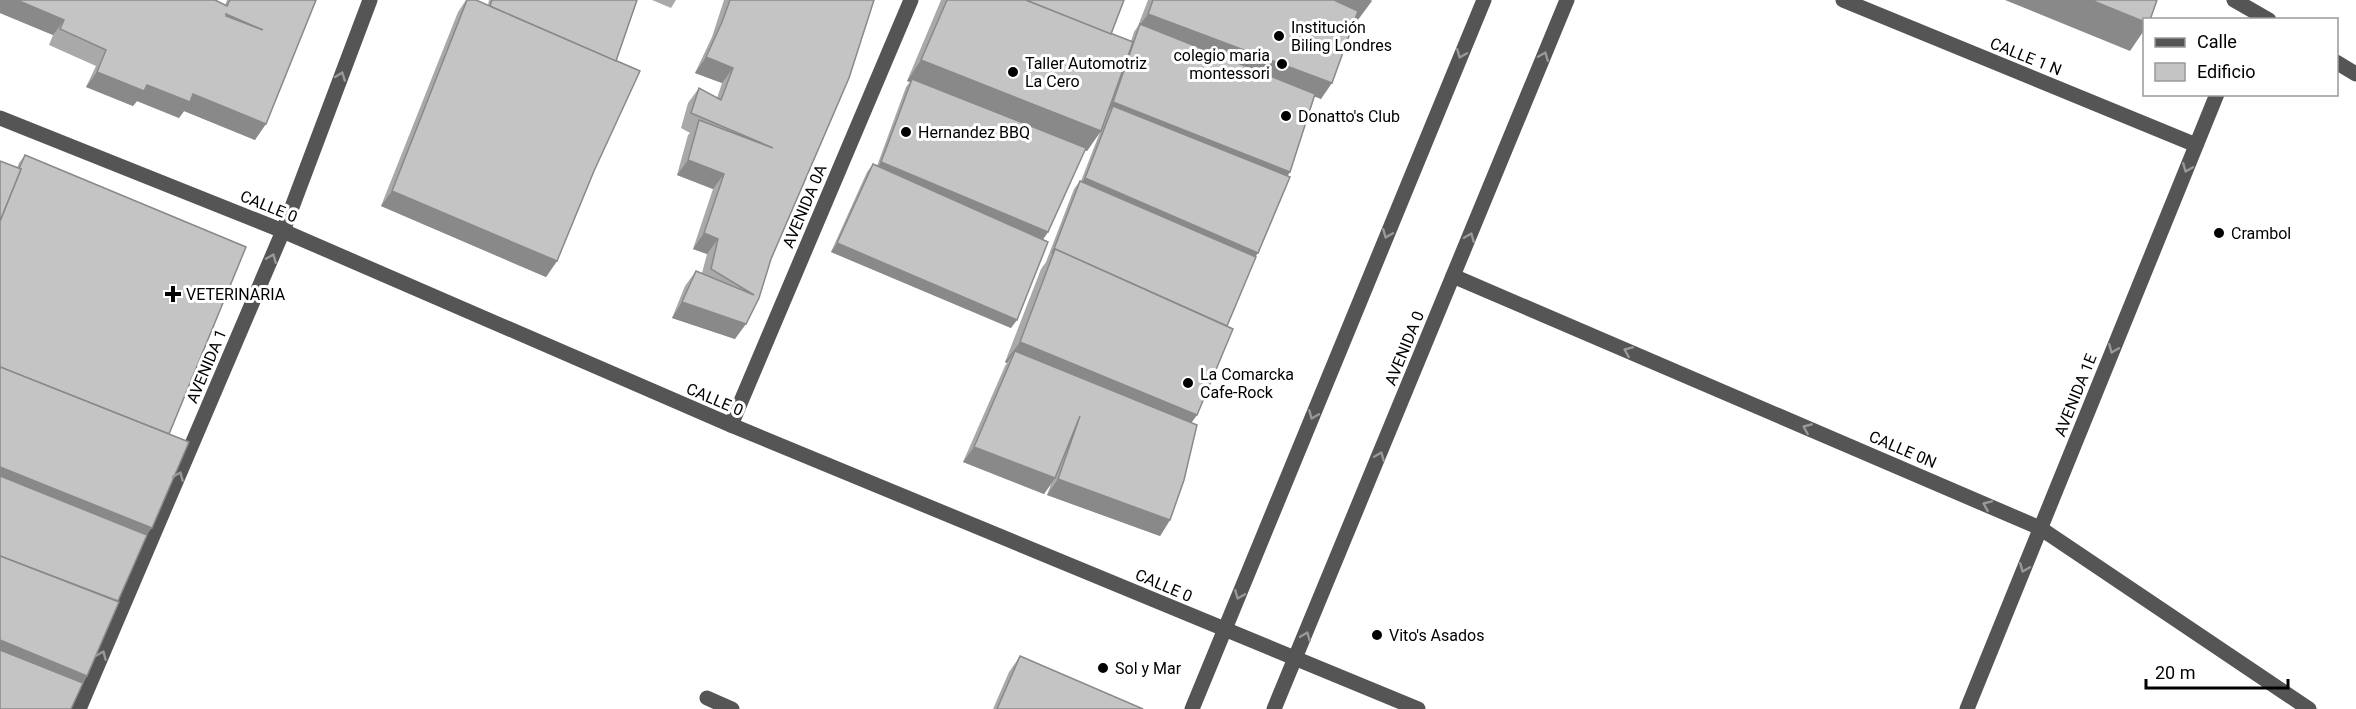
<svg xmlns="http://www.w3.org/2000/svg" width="2356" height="709" font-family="Roboto,sans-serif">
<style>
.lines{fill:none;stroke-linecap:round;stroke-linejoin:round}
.minor{stroke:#555;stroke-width:15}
.wall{fill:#a9a9a9}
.shaded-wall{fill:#898989}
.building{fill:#c4c4c4;stroke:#898989;stroke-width:1.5;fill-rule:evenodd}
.oneway{stroke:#999}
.poi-dot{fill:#000;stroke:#fff;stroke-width:2}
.labels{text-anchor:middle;stroke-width:6;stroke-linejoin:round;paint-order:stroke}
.poi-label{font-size:16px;fill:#000;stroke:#fff;text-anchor:start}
.street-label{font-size:16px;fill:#000;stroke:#fff}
</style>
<rect width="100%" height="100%" fill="#fff"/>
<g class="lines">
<g class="minor">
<polyline points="1843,0 2196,145"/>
<polyline points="2234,0 2269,20"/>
<polyline points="2336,62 2356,74"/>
<polyline points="0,118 283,231 731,425 1418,709"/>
<polyline points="1453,276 2040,528 2309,709"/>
<polyline points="731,425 911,0"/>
<polyline points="707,698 732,709"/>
<polyline points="79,709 283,231 370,0"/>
<polyline points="1192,709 1484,0"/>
<polyline points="1274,709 1567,0"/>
<polyline points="1967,709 2217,94"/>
</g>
</g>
<g class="wall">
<polygon points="0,0 225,5 227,0 316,0 255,140 184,111 179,118 137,101 133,106 86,87 96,66 49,45 53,35 0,13"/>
<polygon points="466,0 476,0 488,5 489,0 637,0 616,61 594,171 557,261 546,277 381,206 458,12"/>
<polygon points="652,0 676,0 671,8"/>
<polygon points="724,0 874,0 735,339 672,318 685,286 696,271 702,273 707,254 693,249 713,189 677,175 688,135 690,133 681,128 688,103 699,88 717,98 722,83 695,73 712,37"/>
<polygon points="941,0 1124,0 1111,34 1131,41 1134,32 1138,26 1148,0 1372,0 1357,21 1355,20 1321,99 1315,96 1290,172 1287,176 1258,253 1255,257 1227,326 1197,415 1191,423 1170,520 1160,536 1047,495 1051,484 1044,494 963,462 1005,366 1007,363 1005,362 1041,269 1046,262 1074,189 1080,181 1081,181 1100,132 1087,151 1085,150 1048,232 1043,239 1011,328 831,252 867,172 873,164 877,166 906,87 910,82 907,81"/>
<polygon points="25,155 169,434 147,535 118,601 87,676 83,683 17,168 19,163"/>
<polygon points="1020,656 1143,709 993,709 1009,672"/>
</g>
<g class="shaded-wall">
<polygon points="0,0 17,0 64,20 53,35 0,13"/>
<polygon points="1306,0 1369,0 1372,1 1357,21"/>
<polygon points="2005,0 2091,0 2145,22 2145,29 2130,51"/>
<polygon points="1148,14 1332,83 1321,99 1138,29 1139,26"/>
<polygon points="706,57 733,68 722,83 695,73"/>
<polygon points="921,60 1101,131 1087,151 911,82 912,79 910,82 907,81"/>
<polygon points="97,72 147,85 193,94 266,124 255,140 184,111 179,118 137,101 133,106 86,87"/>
<polygon points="1113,102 1290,172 1284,181 1113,106 1109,111 1107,110"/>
<polygon points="688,160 724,174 713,189 677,175"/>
<polygon points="881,162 1048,232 1042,241 875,171"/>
<polygon points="1085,178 1258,253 1252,261 1079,186"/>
<polygon points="392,191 557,261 546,277 381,206"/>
<polygon points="704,233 718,239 707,254 693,249"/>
<polygon points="837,243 1017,320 1011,328 831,252"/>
<polygon points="682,302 746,324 735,339 672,318"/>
<polygon points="1020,342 1197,415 1182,435 1015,351 1007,363 1005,362"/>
<polygon points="974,447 1055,478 1044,494 963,462"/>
<polygon points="0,467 152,528 141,543 0,487"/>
<polygon points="1058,479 1170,520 1160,536 1047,495"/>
<polygon points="0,640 87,676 77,691 0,660"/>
</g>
<g class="building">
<path d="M17,0h198l12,6 3,-6h86l-50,124 -73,-30 -3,8 -43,-17 -3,6 -47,-19 9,-22 -46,-21 4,-9zM226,14l37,16 -37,-14z"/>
<polygon points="467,0 476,0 640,71 594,171 557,261 392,191"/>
<polygon points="492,0 637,0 616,61 490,6"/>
<polygon points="730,0 874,0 849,78 771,259 759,298 746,324 682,302 696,271 754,295 711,269 718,239 704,233 724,174 688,160 699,120 773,148 691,113 699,88 721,100 733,68 706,57 722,22"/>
<polygon points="947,0 1026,0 1133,42 1101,131 921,60"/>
<polygon points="1026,0 1124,0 1111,34"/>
<polygon points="1153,0 1334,0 1358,11 1332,83 1148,14"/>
<polygon points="2091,0 2157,0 2150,20 2145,20 2145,22"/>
<polygon points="1140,24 1315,94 1290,172 1113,102"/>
<polygon points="912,79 1086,148 1048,232 881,162"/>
<polygon points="1113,106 1290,177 1258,253 1085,178"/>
<polygon points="25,155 246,247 169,434 0,367 0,221 21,169 19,169"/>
<polygon points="0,161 21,169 0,221"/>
<polygon points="873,164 1048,242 1017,320 837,243"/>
<polygon points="1080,181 1256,257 1227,326 1055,249 1052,254"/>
<polygon points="1055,249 1233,329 1197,415 1020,342"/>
<polygon points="1015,351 1197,425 1184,480 1170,520 1058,479 1080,416 1055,478 974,447"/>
<polygon points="0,367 189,442 152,528 0,467"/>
<polygon points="0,476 147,535 118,601 0,556"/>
<polygon points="0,556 119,602 87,676 0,640"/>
<polygon points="0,650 83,683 71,709 0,709"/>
<polygon points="1020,656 1143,709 997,709"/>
</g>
<defs><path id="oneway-chevron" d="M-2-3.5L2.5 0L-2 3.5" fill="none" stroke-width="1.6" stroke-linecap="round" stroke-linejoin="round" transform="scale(1.5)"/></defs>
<g class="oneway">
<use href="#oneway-chevron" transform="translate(1461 54) rotate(112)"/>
<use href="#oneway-chevron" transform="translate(1544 56) rotate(-68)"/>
<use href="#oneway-chevron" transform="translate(341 76) rotate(-69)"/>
<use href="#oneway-chevron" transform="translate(2187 168) rotate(112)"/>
<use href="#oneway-chevron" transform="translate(1387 234) rotate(112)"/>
<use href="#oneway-chevron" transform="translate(1470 237) rotate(-68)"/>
<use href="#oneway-chevron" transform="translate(272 258) rotate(-67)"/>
<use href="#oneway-chevron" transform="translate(2113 349) rotate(112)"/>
<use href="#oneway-chevron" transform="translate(1628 351) rotate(-157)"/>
<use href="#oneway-chevron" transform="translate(1313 415) rotate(112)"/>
<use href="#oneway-chevron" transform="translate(1807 428) rotate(-157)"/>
<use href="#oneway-chevron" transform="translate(1380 456) rotate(-68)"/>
<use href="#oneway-chevron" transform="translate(179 476) rotate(-67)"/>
<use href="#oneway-chevron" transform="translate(1987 505) rotate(-157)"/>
<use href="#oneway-chevron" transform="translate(2024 568) rotate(112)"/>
<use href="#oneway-chevron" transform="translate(1239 595) rotate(112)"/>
<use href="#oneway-chevron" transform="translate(1306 636) rotate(-68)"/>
<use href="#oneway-chevron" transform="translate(102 655) rotate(-67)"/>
</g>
<g class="poi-dot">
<circle cx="1279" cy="36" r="6"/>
<circle cx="1282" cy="64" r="6"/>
<circle cx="1013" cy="72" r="6"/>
<circle cx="1286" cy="116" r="6"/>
<circle cx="906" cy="132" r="6"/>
<circle cx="2219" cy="233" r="6"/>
<path d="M170 285h6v6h6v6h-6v6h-6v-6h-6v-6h6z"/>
<circle cx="1188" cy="383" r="6"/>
<circle cx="1377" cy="635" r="6"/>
<circle cx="1103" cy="668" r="6"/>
</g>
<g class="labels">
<g class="poi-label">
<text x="1291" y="33">Institución<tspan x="1291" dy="18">Biling Londres</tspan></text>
<text x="1270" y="61" text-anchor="end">colegio maria<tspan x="1270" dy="18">montessori</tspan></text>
<text x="1025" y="69">Taller Automotriz<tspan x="1025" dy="18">La Cero</tspan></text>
<text x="1298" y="122">Donatto's Club</text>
<text x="918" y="138">Hernandez BBQ</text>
<text x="2231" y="239">Crambol</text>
<text x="186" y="300">VETERINARIA</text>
<text x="1200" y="380">La Comarcka<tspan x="1200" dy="18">Cafe-Rock</tspan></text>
<text x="1389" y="641">Vito's Asados</text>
<text x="1115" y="674">Sol y Mar</text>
</g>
<g class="street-label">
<text transform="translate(2026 56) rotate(22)" y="6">CALLE 1 N</text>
<text transform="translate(269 206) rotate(22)" y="6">CALLE 0</text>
<text transform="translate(804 206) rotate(-67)" y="6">AVENIDA 0A</text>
<text transform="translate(1404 348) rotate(-68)" y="6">AVENIDA 0</text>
<text transform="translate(206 366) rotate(-67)" y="6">AVENIDA 1</text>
<text transform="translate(2075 395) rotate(-68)" y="6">AVENIDA 1E</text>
<text transform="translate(715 399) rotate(23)" y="6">CALLE 0</text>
<text transform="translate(1903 449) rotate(23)" y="6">CALLE 0N</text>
<text transform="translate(1164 585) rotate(23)" y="6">CALLE 0</text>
</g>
</g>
<rect x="2143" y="18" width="195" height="78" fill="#ffffff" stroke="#999999" stroke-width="1.5"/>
<rect x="2155" y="38" width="30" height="9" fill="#555555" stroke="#999999" stroke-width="1.5"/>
<text x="2197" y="48" font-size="18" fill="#000000">Calle</text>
<rect x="2155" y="63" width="30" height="18" fill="#c4c4c4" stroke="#999999" stroke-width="1.5"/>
<text x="2197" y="78" font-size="18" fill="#000000">Edificio</text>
<path d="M2146 679v9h142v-9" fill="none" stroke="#000000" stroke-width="3"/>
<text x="2155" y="679" font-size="18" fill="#000000" stroke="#ffffff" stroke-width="4.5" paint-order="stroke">20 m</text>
</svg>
